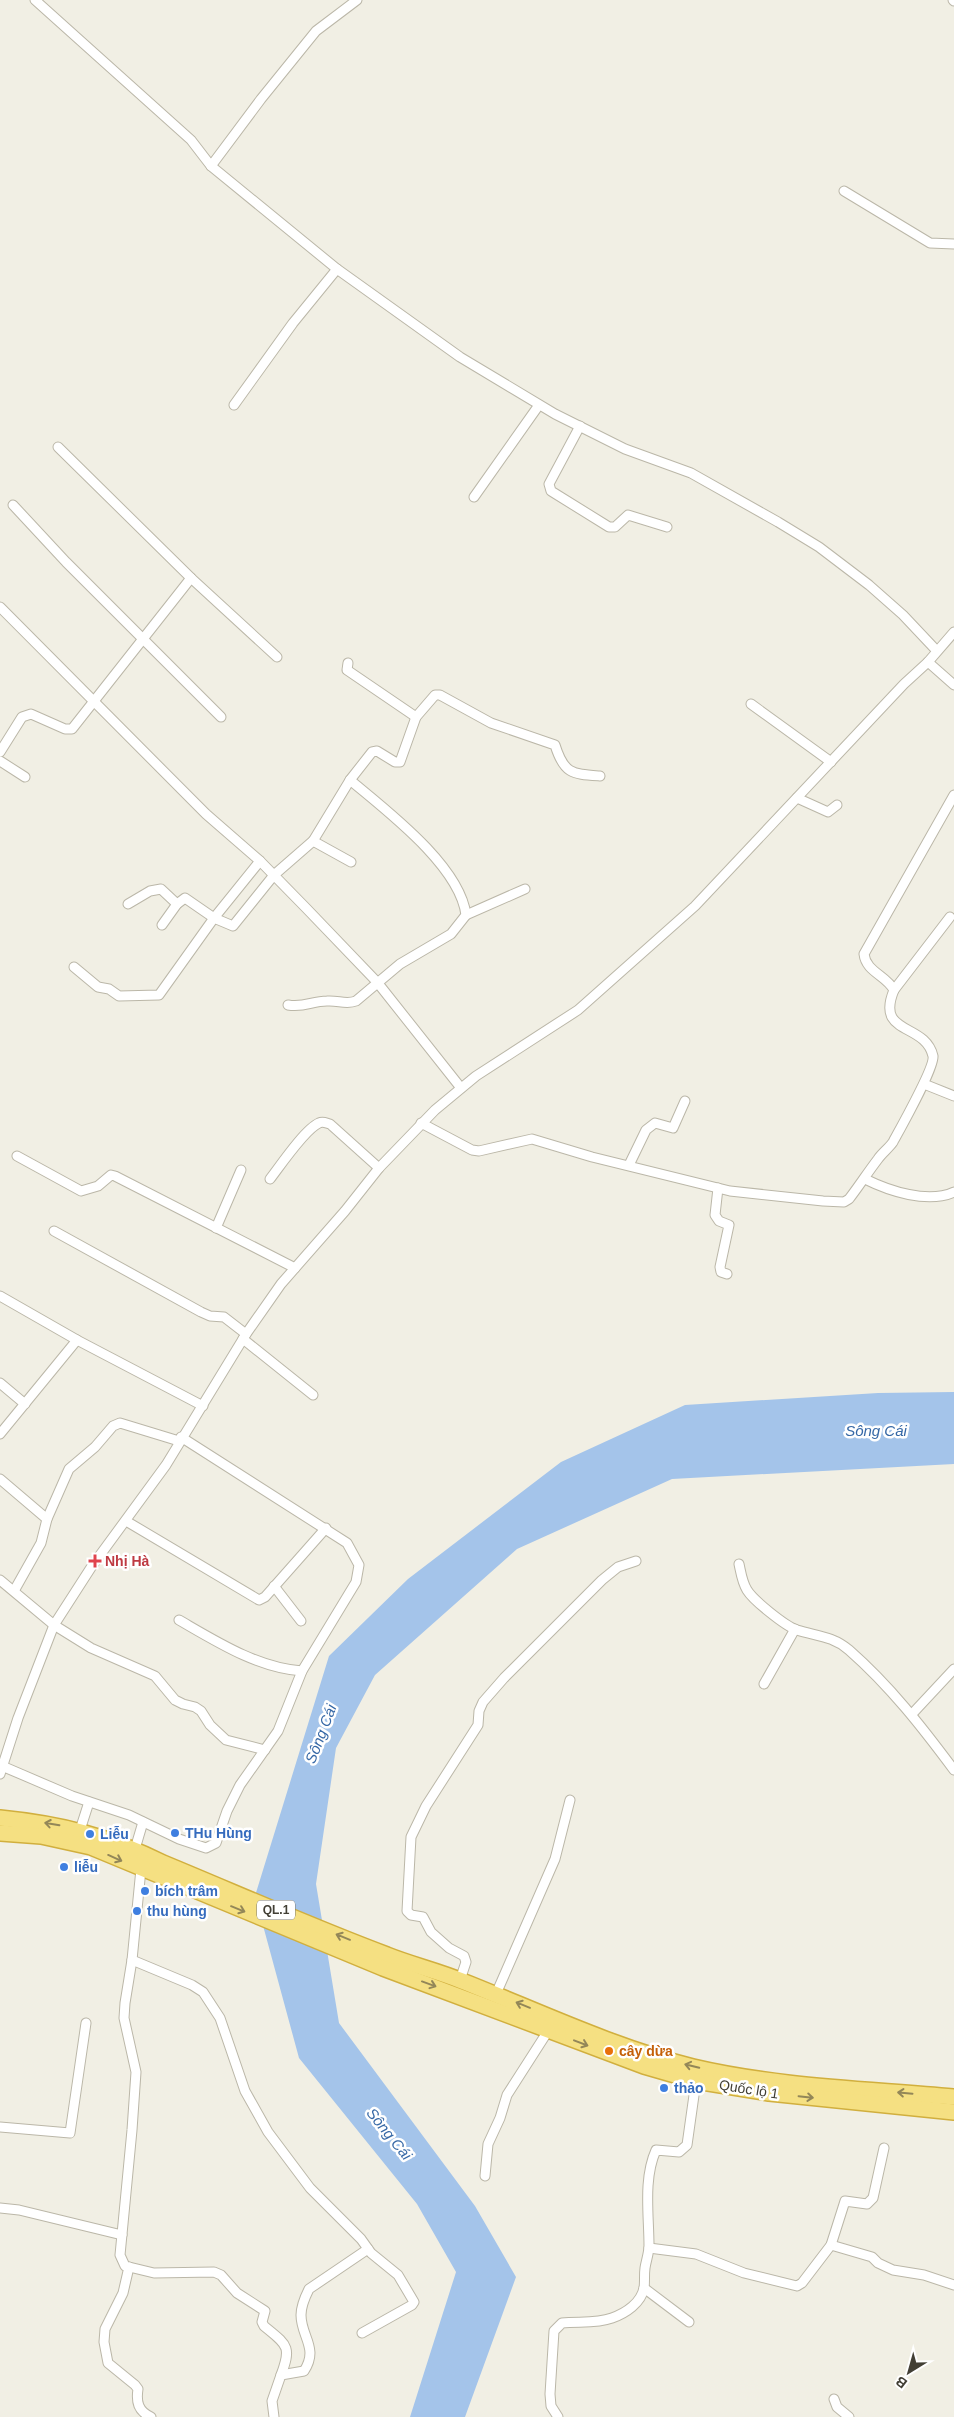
<svg xmlns="http://www.w3.org/2000/svg" width="954" height="2417" font-family="Arial,sans-serif">
<style>
.water{fill:#a4c4ea}
.lines{fill:none;stroke-linecap:round;stroke-linejoin:round}
.minor-casing{stroke:#bbb7a8;stroke-width:11}
.trunk-casing{stroke:#d1af3e;stroke-width:18}
.minor{stroke:#fff;stroke-width:9}
.trunk{stroke:#f5e082;stroke-width:15}
.oneway{stroke:#938758}
.health-dot{fill:#e0444e;stroke:#fff;stroke-width:2}
.shop-dot{fill:#3f7fe0;stroke:#fff;stroke-width:2}
.food-dot{fill:#e8710a;stroke:#fff;stroke-width:2}
.labels{text-anchor:middle;stroke-width:5;stroke-linejoin:round;paint-order:stroke}
.shield{fill:#fff;stroke:#7b7972;stroke-width:1}
.shield-label{font-size:12px;font-weight:bold;fill:#423f35}
.health-label{font-size:14px;font-weight:bold;fill:#be3a42;stroke:#fff;text-anchor:start}
.shop-label{font-size:14px;font-weight:bold;fill:#366cbe;stroke:#fff;text-anchor:start}
.food-label{font-size:14px;font-weight:bold;fill:#c56008;stroke:#fff;text-anchor:start}
.street-label{font-size:14px;fill:#423f35;stroke:#fff}
.water-label{font-size:15px;font-style:italic;fill:#3668a6;stroke:#fff}
</style>
<rect width="100%" height="100%" fill="#f1efe4"/>
<polygon class="water" points="954,1392 954,1464 672,1479 517,1549 375,1675 336,1748 316,1884 339,2023 475,2206 516,2277 465,2417 410,2417 456,2272 417,2204 299,2058 255,1896 329,1656 408,1579 561,1462 685,1405 878,1393"/>
<g class="lines">
<defs>
<g id="minor">
<polyline points="35,0 191,140 211,166 337,269 460,357 555,414 625,449 691,473 778,522 819,547 869,585 903,615 936,650"/>
<polyline points="953,0 954,1"/>
<polyline points="211,166 261,99 316,31 357,0"/>
<polyline points="844,191 930,243 954,244"/>
<polyline points="234,405 293,323 337,269"/>
<polyline points="580,426 549,484 551,491 609,527 615,527 628,515 667,527"/>
<polyline points="58,447 191,578 277,657"/>
<polyline points="474,497 539,405"/>
<polyline points="13,505 66,562 221,717"/>
<polyline points="0,607 206,814 260,861 306,908 377,982 461,1088"/>
<polyline points="928,662 954,685"/>
<polyline points="348,663 347,670 416,717"/>
<polyline points="751,704 831,762"/>
<polyline points="0,752 22,717 31,714 65,729 72,729 191,578"/>
<polyline points="0,761 25,777"/>
<polyline points="797,798 828,812 837,805"/>
<path d="M313,841l37,-61 22,-28 5,-1 18,11h5l16,-45 19,-22h5l51,28 64,22c9,29 17,29 45,31"/>
<polyline points="128,904 150,891 161,889 177,904"/>
<polyline points="466,915 525,889"/>
<polyline points="162,925 177,904 185,898 214,918 260,861"/>
<polyline points="74,967 98,987 109,989 119,996 159,995 214,918 233,926 274,875 313,841 351,862"/>
<polyline points="894,990 950,917"/>
<path d="M288,1005c16,3 24,-4 39,-4 11,-1 19,4 29,0l44,-37 51,-30 15,-19c-6,-49 -79,-104 -116,-135"/>
<polyline points="924,1084 954,1096"/>
<path d="M421,1123l51,27 7,1 53,-12 60,18 138,34 93,10 21,1 5,-3c10,-13 19,-27 29,-40 4,-6 11,-11 15,-17 7,-13 42,-75 40,-86 -8,-34 -58,-20 -39,-66 -8,-15 -28,-18 -30,-36l90,-159"/>
<polyline points="17,1156 81,1191 98,1186 111,1175 115,1176 295,1268"/>
<polyline points="629,1165 646,1130 655,1123 673,1128 685,1101"/>
<path d="M270,1179c10,-13 35,-50 49,-56 4,-2 7,0 11,1l49,44"/>
<path d="M865,1179c24,12 63,25 89,13"/>
<polyline points="718,1188 715,1215 719,1221 729,1225 720,1267 721,1272 727,1274"/>
<polyline points="216,1228 241,1170"/>
<polyline points="54,1231 201,1312 210,1316 224,1317 246,1334"/>
<polyline points="0,1296 77,1340 203,1406"/>
<polyline points="243,1339 313,1395"/>
<polyline points="0,1383 25,1404"/>
<polyline points="0,1434 77,1340"/>
<polyline points="0,1479 47,1519"/>
<polyline points="126,1521 259,1600 265,1597 326,1528"/>
<path d="M739,1564c2,9 3,18 8,26 6,10 38,36 50,40 19,6 36,6 52,20 41,36 73,77 105,120"/>
<polyline points="0,1580 54,1625 91,1648 155,1676 175,1700 183,1704 195,1707 201,1711 210,1725 226,1740 265,1750"/>
<polyline points="274,1586 301,1621"/>
<polyline points="14,1591 41,1543 47,1519 69,1469 95,1447 113,1426 120,1423 179,1441"/>
<path d="M179,1620c38,22 79,48 123,51"/>
<polyline points="764,1684 795,1629"/>
<polyline points="912,1714 954,1669"/>
<polyline points="2,1766 72,1796 129,1815 179,1839 206,1848 216,1843 227,1811 240,1785 278,1731 302,1671 356,1582 359,1565 347,1543 181,1437"/>
<polyline points="0,1774 18,1718 54,1625 92,1566 166,1465 246,1334 281,1284 345,1211 379,1168 435,1110 476,1076 578,1010 695,906 904,684 928,662 954,632"/>
<polyline points="80,1830 89,1802"/>
<polyline points="135,1849 143,1822"/>
<path d="M141,1869l-9,91 -7,43 -1,15 12,54 -4,58 -12,125 5,11 29,7 60,-1 7,3 16,18 28,18 -3,11 2,4c23,19 28,20 17,49"/>
<polyline points="132,1960 192,1985 203,1992 220,2018 245,2091 268,2132 310,2188 361,2239 371,2253 398,2275 414,2302 412,2305 362,2333"/>
<polyline points="460,1980 466,1962 464,1956 449,1948 431,1932 423,1917 411,1915 407,1911 411,1837 426,1806 478,1725 479,1711 483,1702 504,1678 602,1580 618,1567 636,1561"/>
<polyline points="496,1994 555,1859 570,1800"/>
<polyline points="0,2127 70,2133 86,2023"/>
<polyline points="485,2176 488,2144 500,2118 507,2095 548,2031"/>
<polyline points="0,2208 19,2210 122,2235"/>
<polyline points="831,2245 872,2257 878,2263 893,2270 924,2275 954,2285"/>
<polyline points="649,2248 696,2254 744,2273 797,2286 802,2283 831,2245 845,2201 867,2204 873,2198 884,2148"/>
<path d="M129,2267l-6,26 -18,36 -1,13 4,21 27,22 3,4c-2,13 0,22 13,28"/>
<polyline points="644,2288 689,2322"/>
<polyline points="834,2399 837,2407 849,2417"/>
<path d="M274,2417l-2,-16 9,-26 23,-4c15,-23 -3,-34 -3,-56 0,-9 4,-18 8,-26l59,-40"/>
<path d="M558,2417l-7,-11 -1,-12 4,-63 8,-8c16,-2 34,1 50,-5 14,-5 29,-15 32,-30 1,-6 0,-13 1,-20 1,-7 4,-15 4,-22 0,-31 -6,-67 7,-96l23,2 8,-7 9,-64"/>
</g>
<g id="trunk">
<path d="M0,1818c60,6 109,18 163,45 75,31 149,64 224,92 25,10 51,16 75,26 76,30 151,66 231,86 85,20 175,22 261,30"/>
<polyline points="0,1833 41,1836 91,1847 383,1968 644,2066 696,2081 769,2093 954,2112"/>
</g>
</defs>
<use href="#minor" class="minor-casing"/>
<use href="#trunk" class="trunk-casing"/>
<use href="#minor" class="minor"/>
<use href="#trunk" class="trunk"/>
</g>
<defs><path id="oneway-shaft" d="M-6 0H5M1.5-3L5.5 0L1.5 3" fill="none" stroke-width="1.6" stroke-linecap="round" stroke-linejoin="round" transform="scale(1.25)"/></defs>
<g class="oneway">
<use href="#oneway-shaft" transform="translate(52 1824) rotate(-171)"/>
<use href="#oneway-shaft" transform="translate(115 1858) rotate(24)"/>
<use href="#oneway-shaft" transform="translate(238 1909) rotate(22)"/>
<use href="#oneway-shaft" transform="translate(343 1937) rotate(-158)"/>
<use href="#oneway-shaft" transform="translate(429 1984) rotate(20)"/>
<use href="#oneway-shaft" transform="translate(523 2005) rotate(-158)"/>
<use href="#oneway-shaft" transform="translate(581 2043) rotate(21)"/>
<use href="#oneway-shaft" transform="translate(692 2066) rotate(-166)"/>
<use href="#oneway-shaft" transform="translate(905 2093) rotate(-175)"/>
<use href="#oneway-shaft" transform="translate(806 2097) rotate(6)"/>
</g>
<path class="health-dot" d="M92.5 1553.5h5v5h5v5h-5v5h-5v-5h-5v-5h5z"/>
<g class="shop-dot">
<circle cx="175" cy="1833" r="5"/>
<circle cx="90" cy="1834" r="5"/>
<circle cx="64" cy="1867" r="5"/>
<circle cx="145" cy="1891" r="5"/>
<circle cx="137" cy="1911" r="5"/>
<circle cx="664" cy="2088" r="5"/>
</g>
<circle class="food-dot" cx="609" cy="2051" r="5"/>
<g class="labels">
<rect class="shield" x="257" y="1900.5" width="38" height="19" rx="4"/>
<g class="shield-label">
<text x="276" y="1914">QL.1</text>
</g>
<g class="health-label">
<text x="105" y="1566">Nhị Hà</text>
</g>
<g class="shop-label">
<text x="185" y="1838">THu Hùng</text>
<text x="100" y="1839">Liễu</text>
<text x="74" y="1872">liễu</text>
<text x="155" y="1896">bích trâm</text>
<text x="147" y="1916">thu hùng</text>
<text x="674" y="2093">thảo</text>
</g>
<g class="food-label">
<text x="619" y="2056">cây dừa</text>
</g>
<g class="street-label">
<text transform="translate(749 2089) rotate(9)" y="5">Quốc lộ 1</text>
</g>
<g class="water-label">
<text x="876" y="1436">Sông Cái</text>
<text transform="translate(321 1734) rotate(-69)" y="5">Sông Cái</text>
<text transform="translate(389 2134) rotate(51)" y="5">Sông Cái</text>
</g>
</g>
<g transform="translate(909 2372) rotate(217)" stroke="#ffffff" stroke-width="4" paint-order="stroke">
<path d="M0-4L9 19L0 12L-9 19Z" fill="#423f35"/>
<text y="-8" font-size="14" font-weight="bold" text-anchor="middle" fill="#423f35">B</text>
</g>
</svg>
